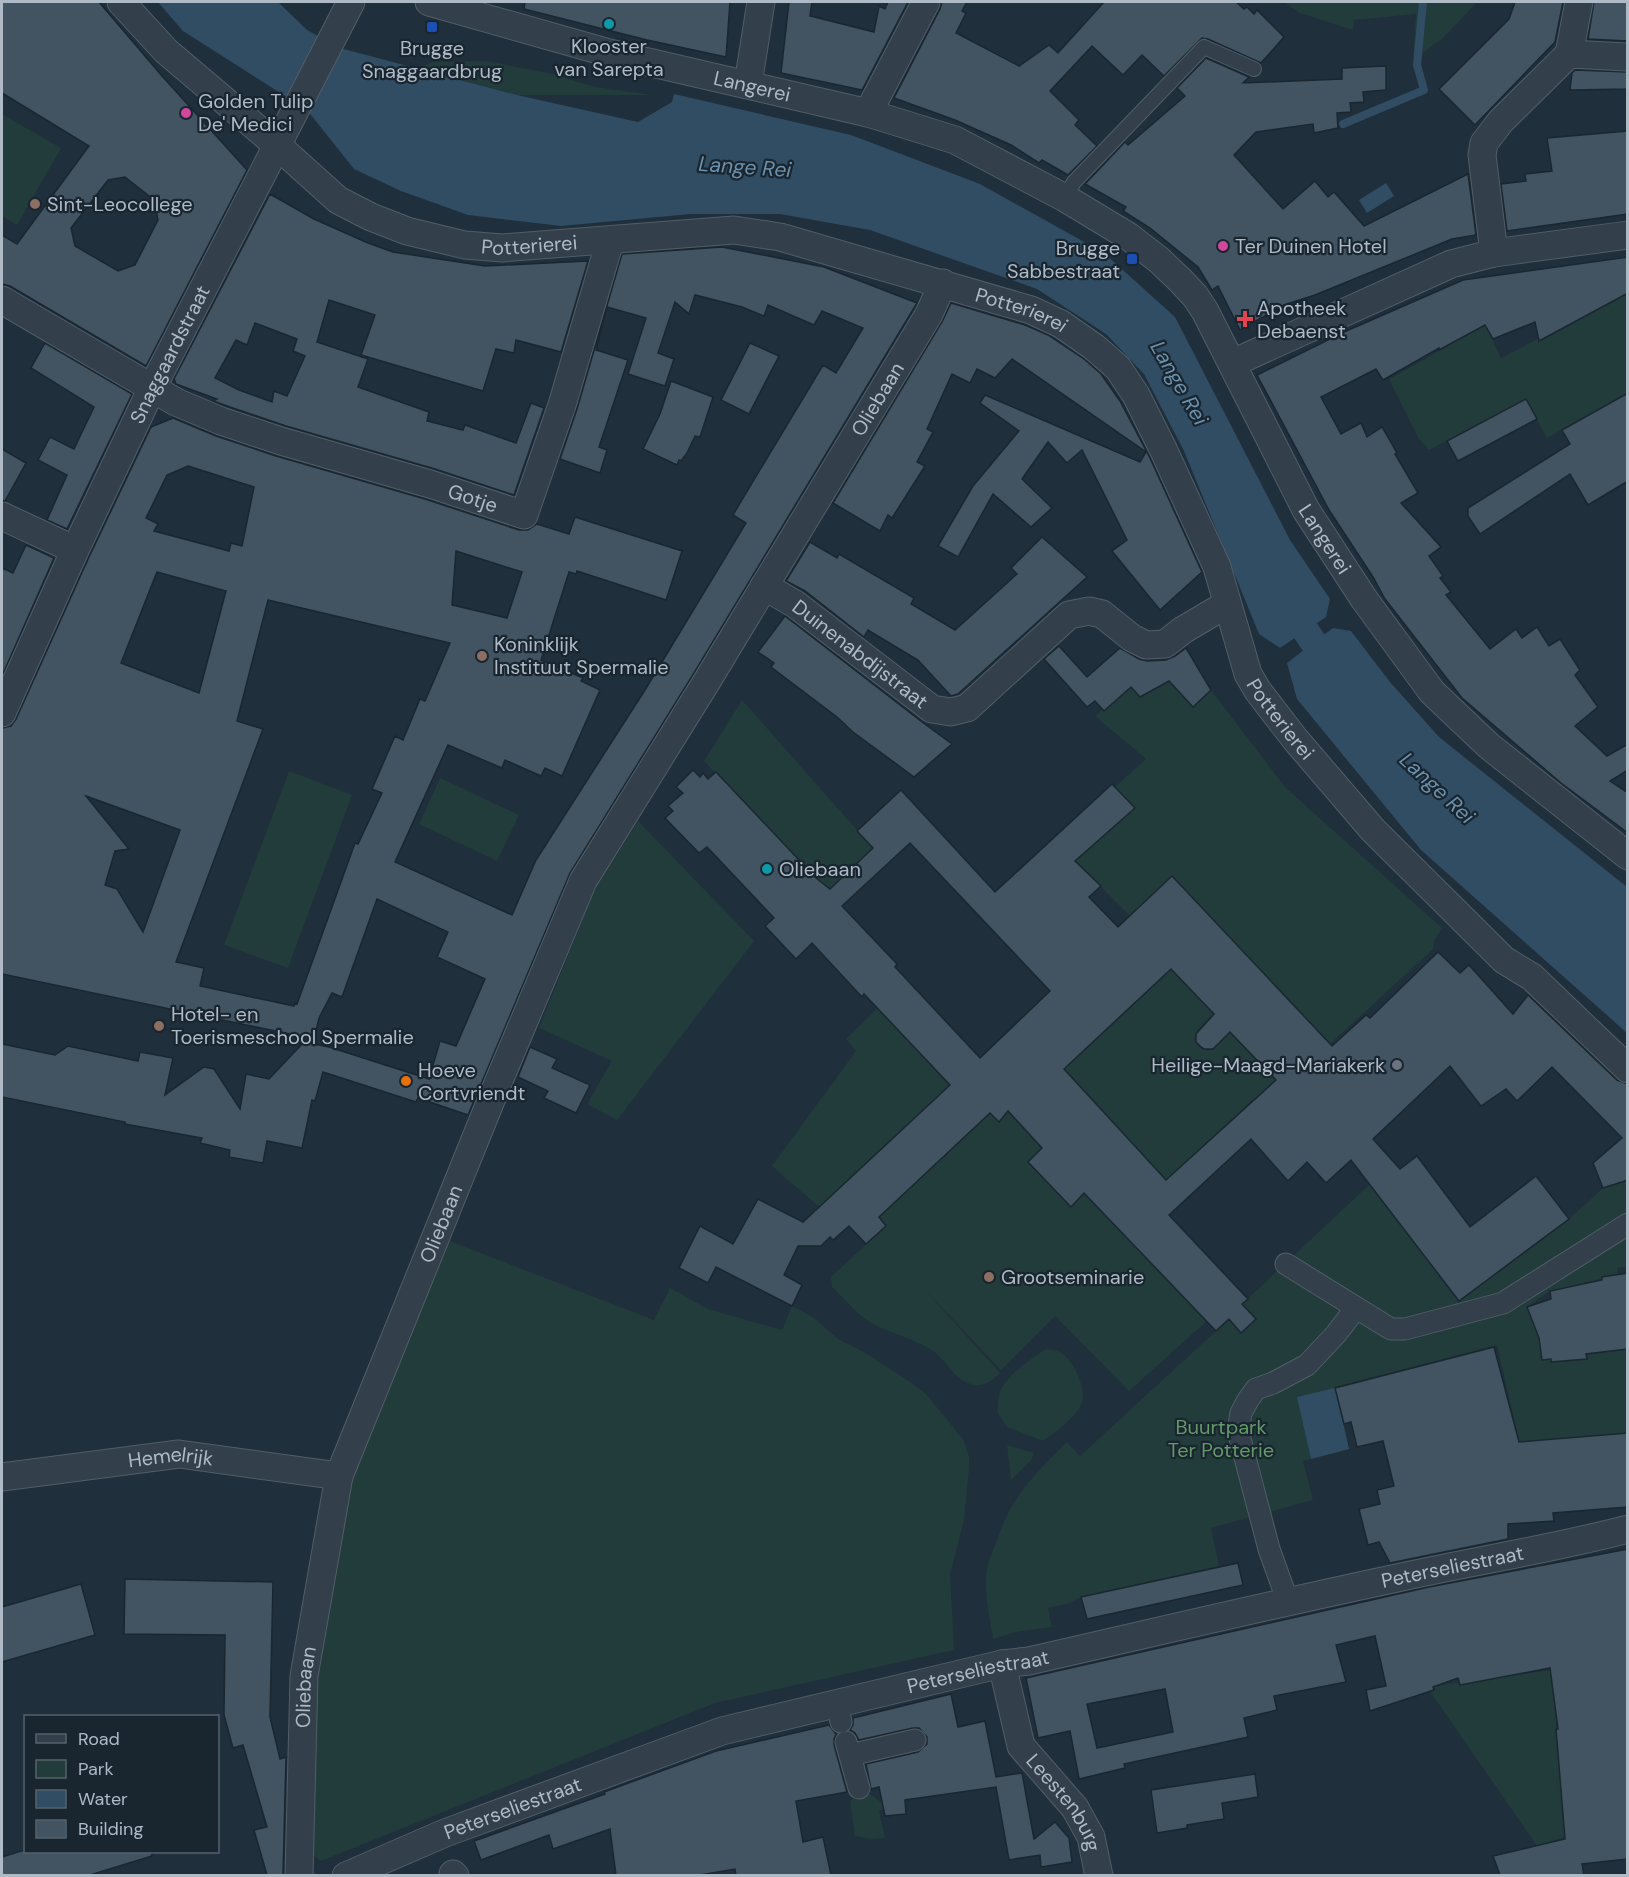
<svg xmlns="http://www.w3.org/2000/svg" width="1629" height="1877" font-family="'DM Sans',sans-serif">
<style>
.green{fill:#213c3b}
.water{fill:#314d64}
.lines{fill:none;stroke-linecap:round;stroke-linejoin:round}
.stream{stroke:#314d64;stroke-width:8}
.canal{stroke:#314d64;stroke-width:27}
.building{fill:#425462;stroke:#1a2731;stroke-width:1.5;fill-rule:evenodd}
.service-casing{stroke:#515e68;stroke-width:16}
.pedestrian-casing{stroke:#515e68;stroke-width:23}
.minor-casing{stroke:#515e68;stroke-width:29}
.service{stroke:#33404b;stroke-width:14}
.pedestrian{stroke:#33404b;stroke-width:21}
.minor{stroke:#33404b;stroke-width:27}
.culture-dot{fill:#0f9aa8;stroke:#19252f;stroke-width:2}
.transit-dot{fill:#1a4fb4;stroke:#19252f;stroke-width:2}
.hotel-dot{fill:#d1479c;stroke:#19252f;stroke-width:2}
.education-dot{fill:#8d6e63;stroke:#19252f;stroke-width:2}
.health-dot{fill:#e0444e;stroke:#19252f;stroke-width:2}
.worship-dot{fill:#6b7280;stroke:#19252f;stroke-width:2}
.food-dot{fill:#e8710a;stroke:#19252f;stroke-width:2}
.labels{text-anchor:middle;stroke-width:4.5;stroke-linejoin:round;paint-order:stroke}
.poi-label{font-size:20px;fill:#aebbc7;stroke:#19252f;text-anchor:start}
.street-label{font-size:20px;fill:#aebbc7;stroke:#19252f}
.park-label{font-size:20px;fill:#639a68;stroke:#19252f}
.water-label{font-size:21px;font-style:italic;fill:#6b91ad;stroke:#19252f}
</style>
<rect width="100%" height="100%" fill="#1f2f3b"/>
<g class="green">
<polygon points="1284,2 1477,2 1443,38 1413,60 1416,14 1354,20 1353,30 1300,13"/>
<polygon points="486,61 549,73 595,87 653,95 517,95 417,68 433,62"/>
<polygon points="2,114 61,148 17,225 2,216"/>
<polygon points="1627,292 1627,393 1547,438 1525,399 1429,450 1419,439 1389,379 1485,325 1501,358"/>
<polygon points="1172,679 1179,692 1193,707 1211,690 1285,787 1442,928 1434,941 1433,949 1330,1044 1172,877 1130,916 1075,861 1134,808 1115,787 1146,759 1095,716 1131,687 1140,697"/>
<polygon points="742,700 873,848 828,891 704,761"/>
<polygon points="289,771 352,795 288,968 224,945"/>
<polygon points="440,778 519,815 497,861 419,824"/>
<polygon points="638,821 754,941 617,1120 587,1104 612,1061 539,1028 593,893"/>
<path d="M1171,969l43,45c-6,6 -17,14 -19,21 -1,4 0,6 2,9 11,16 25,-3 33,-12l46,48 -110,101 -102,-112z"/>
<polygon points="878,1008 950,1086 819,1207 772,1166 856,1051 846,1039"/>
<path d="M1008,1111l34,37 -14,14 43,45 13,-14 123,128 -78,70 -74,-75 -54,54 -77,-81 76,84c-9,9 -19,16 -32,10 -15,-6 -22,-23 -35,-32 -19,-13 -43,-17 -63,-29 -14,-8 -26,-24 -38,-35l-1,-10 55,-51 -7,-9 111,-104z"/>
<path d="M1627,1180v87l-10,1v7l-67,16 -23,16 12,31 3,22 9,-1v3l35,-3v-5l40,-5 1,-3v87l-78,7 -26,19 -26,-114 -162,42 14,62 -46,12 10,39 -102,28 8,38 -138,31 -14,7 -19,4 4,19 -36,5 -23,7c-3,-19 -8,-40 -7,-60 0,-12 5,-24 10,-36 16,-48 36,-66 71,-101l13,14 149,-137 13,13 13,-13 -13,-15 130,-122 2,7 85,112 110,-82 34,-31z"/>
<polygon points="447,1240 654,1320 670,1288 708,1309 782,1330 792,1306 813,1317 838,1339 862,1351 909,1381 926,1394 963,1439 969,1456 969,1469 964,1520 950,1574 954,1650 715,1703 321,1861 311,1854 316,1681 345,1484"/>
<path d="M1046,1349c4,1 10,1 14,3 14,8 28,38 21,53 -4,11 -28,29 -38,36l-36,-14 -10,-15c1,-7 1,-13 3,-20 5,-16 32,-34 46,-43z"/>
<polygon points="1007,1445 1034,1453 1032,1459 1011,1480"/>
<polygon points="1551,1670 1567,1836 1537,1846 1427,1687"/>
<polygon points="870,1794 882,1803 884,1809 879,1811 885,1838 871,1839 855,1836 850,1802 852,1799"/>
</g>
<g class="water">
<polygon points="158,2 278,2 307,30 340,48 517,95 638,122 672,102 674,94 851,135 980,184 1104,253 1175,317 1290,540 1330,599 1326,617 1280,648 1259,634 1184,451 1144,374 1106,334 1037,289 870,230 780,214 691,214 561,226 468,215 401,191 354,169 307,110 183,31"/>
<polygon points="1386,183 1394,196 1367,213 1359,200"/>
<polygon points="1333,628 1351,631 1390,682 1439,737 1627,887 1627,1033 1421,850 1297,699 1287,663"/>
<polygon points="1335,1388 1349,1449 1311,1459 1297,1397"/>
</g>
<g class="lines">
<polyline class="stream" points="1343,124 1424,90 1417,65 1423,2"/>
<polyline class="canal" points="1285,600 1334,673"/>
</g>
<g class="building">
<path d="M2,2h97l63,74 85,94 -101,196 -136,-80 -8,-2v-49l15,9 72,-98 -87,-53zM125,177l29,23 4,20 -23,45 -17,6 -43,-25 -4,-18 37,-48z"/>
<polygon points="525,2 730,2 726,57 647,40 524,9"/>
<polygon points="789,2 812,2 810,16 874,32 879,6 885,9 888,2 908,2 862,90 781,73"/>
<polygon points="942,2 967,2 962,11 966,13 956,33 1019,66 1049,45 1058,53 1104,2 1236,2 1244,9 1247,7 1254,14 1257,10 1284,37 1261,63 1208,39 1202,38 1164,76 1142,55 1123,75 1092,46 1050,91 1079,120 1075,125 1097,146 1068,175 1042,160 1039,163 1011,145 955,120 894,98 940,9"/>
<polygon points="1515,2 1563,2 1555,42 1475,125 1439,89 1509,19"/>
<polygon points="1594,2 1628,2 1628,41 1588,39"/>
<polygon points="1206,58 1249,77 1243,83 1342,79 1342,68 1386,66 1386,90 1363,92 1364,102 1350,103 1351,112 1337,113 1338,128 1314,133 1313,124 1256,132 1234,155 1283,209 1315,181 1328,197 1334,192 1364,226 1468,174 1476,235 1452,239 1315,295 1284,305 1240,330 1218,286 1212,290 1198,267 1150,228 1123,211 1126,207 1085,184 1125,142 1128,145 1185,96 1177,88"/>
<polygon points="1575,70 1628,72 1628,89 1570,90 1572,73"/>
<polygon points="1628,131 1628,214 1507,231 1501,184 1526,181 1525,174 1552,171 1547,138"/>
<path d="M270,194l44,25 54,24 25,9 92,14 103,-5 -27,91 -45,-12 -2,13 -18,-4 -13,42 -122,-36 14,-40 -46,-15 -12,42 51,17 -10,28 71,25 -2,9 36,9 2,-5 51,18 15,-40 13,5 -30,87 -79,-26 -149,-43 -59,-20 -14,-5 4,-2 -41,-15 -2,-5zM255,323l42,16 -4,12 12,5 -18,40 -13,-5 -2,11 -33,-12 -24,-12 21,-38 11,5z"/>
<path d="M722,247l102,20 93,36 -223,370 -124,200 -102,242 -50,-17 -2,4 -93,-30 -8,29 -3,-1 -10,48 -35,-7 -4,22 -34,-6 1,-7 -30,-7 2,-5 -77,-14v-2l-123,-25v-53l53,11 13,-9 70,15 2,-9 33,6 -8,37 39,-28 10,2 26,40 6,-35 23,5 35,-37 25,5 100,32 11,-38 16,5 29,-67 -48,-22 11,-25 -71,-33 -35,98 -10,-4 -13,25 -5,21 -312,-65v-246l9,-2 5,-7 73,-162 62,-130 22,-9 43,18 60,20 149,43 94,31h9l9,-6 32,10 6,-17 107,34 -16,49 -89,-29 -1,3 -7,-2 -28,88 42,18 -2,3 19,9 -38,86 -17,-8 -4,8 -36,-16 -3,8 -54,-23 -53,117 117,53 24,-55 109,-170 101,-167 -13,-8 7,-12 83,-138 13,8 27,-45 -41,-17 -8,14 -46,-20 -4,11 -22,-9 -47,-12 -6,19 -14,-12 -17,51 16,6 -9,27 -37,-12 18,-56 -39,-11 -11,43 32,10 -29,87 8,3 -7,23 -40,-14 17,-50 45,-155zM188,466l66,21 -12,59 -11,-3 -2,8 -75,-20 4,-7 -12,-6 21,-43zM456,551l66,21 -15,46 -55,-13zM157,572l69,19 -27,102 -78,-30zM268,600l182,43 -25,58 -5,-2 -17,41 -8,-4 -23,53 10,4 -24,51 -3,-1 -58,161 -3,-1v3l-94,-20 4,-18 -28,-6 87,-233 -26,-8zM86,796l94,34 -37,102 -26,-43 -12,-4 10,-34 14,-2z"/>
<polygon points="1628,257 1628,293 1539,341 1535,322 1493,339 1485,325 1439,350 1439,348 1383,380 1376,369 1321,397 1341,434 1361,423 1367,437 1382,427 1397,453 1395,454 1418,493 1401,503 1441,547 1429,556 1443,576 1440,578 1451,592 1446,595 1490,649 1516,629 1522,638 1537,627 1549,646 1560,639 1580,670 1575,675 1598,707 1575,726 1607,756 1628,744 1628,770 1610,781 1628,793 1628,833 1561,783 1462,698 1385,599 1373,577 1329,510 1257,375 1344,332 1463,280"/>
<polygon points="951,303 1025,325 1048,335 1084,359 1101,374 1120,401 1150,458 1202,572 1160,610 1112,551 1127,540 1082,450 1067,463 1048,442 1022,479 1052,508 1031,527 993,494 958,557 938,546 973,486 1019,431 980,403 985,395 1140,462 1146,452 1012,359 995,378 977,369 970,383 952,374 927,429 933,432 917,462 925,466 892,518 888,515 880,531 833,503 942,322"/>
<polygon points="45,343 132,394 67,529 47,520 67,475 38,460 50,437 74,449 94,407 31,368"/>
<polygon points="750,343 779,356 749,414 721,400"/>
<polygon points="671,381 713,397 700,437 695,436 687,453 681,461 679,460 677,465 643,449 660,414"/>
<polygon points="1628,393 1628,481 1588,505 1570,474 1480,534 1468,516 1468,508 1570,444 1562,430"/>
<polygon points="1526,399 1537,419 1458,461 1447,441"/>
<polygon points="2,449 26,463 5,501 2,500"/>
<polygon points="1042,537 1087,577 958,694 951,696 918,660 868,630 864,637 805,591 786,581 810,542 837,558 839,554 914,598 911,604 955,630 1017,574 1011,568"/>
<polygon points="26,545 54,558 2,676 2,568 13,573"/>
<polygon points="785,616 922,722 952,744 914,777 853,732 837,717 771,667 774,663 758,652"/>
<polygon points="1059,646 1087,677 1120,648 1139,659 1147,661 1166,660 1175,656 1186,648 1211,690 1193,707 1169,681 1140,697 1131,687 1104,711 1095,701 1087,707 1044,659"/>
<path d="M693,770l7,7 3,-4 5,6 8,-7 100,106 14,11 43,-41 -16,-17 44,-41 94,102 117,-108 23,24 -60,53 26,25 -12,11 29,30 54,-51 160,170 34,-31 4,3 68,-66 22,21 9,-8 44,49 15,-19 89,85 11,4v96l-25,8 -10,-25 29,-25 -70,-71 -35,34 -11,-12 -25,17 -31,-40 -77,73 27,30 17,-13 53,71 66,-51 33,43 -110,82 -108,-141 -25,23 -19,-21 -19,19 -37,-42 -82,76 79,84 -6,5 14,15 -15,14 -12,-14 -13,12 -132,-138 -13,14 -43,-45 14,-14 -34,-37 -9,11 -9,-9 -111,104 7,9 -20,18 -17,-18 -16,14 -3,-3 -9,9h-23l-14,29 18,10 -10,21 -76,-39 -8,16 -29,-15 21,-42 33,18 25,-45 45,23 147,-137 -86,-91 -2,3 -50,-54 -16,16 -31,-33 9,-8 -67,-71 -8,6 -34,-35 8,-7 -5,-5 15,-13 -7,-6zM910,843l140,148 -70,67 -85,-91 2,-3 -55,-58zM1171,969l43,45 -18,20v8l4,4 4,3h9l17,-17 46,48 -110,100 -102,-111z"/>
<polygon points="530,1047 557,1059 552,1068 590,1085 576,1113 544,1098 548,1091 518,1077"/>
<polygon points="1628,1273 1628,1349 1586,1354 1587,1359 1551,1362 1551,1359 1542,1360 1539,1338 1527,1307 1551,1299 1550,1291 1602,1280 1602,1277"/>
<polygon points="1494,1347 1519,1442 1628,1433 1628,1507 1553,1513 1554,1521 1508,1524 1508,1539 1390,1563 1379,1542 1368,1545 1359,1509 1380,1504 1377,1490 1394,1486 1383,1441 1357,1447 1351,1422 1344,1424 1335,1388"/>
<path d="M1628,1549v310l-46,5 2,11h-84l-7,-19 72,-17 -9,-110h2l-8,-61 -90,17 -2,-7 -25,9 1,3 -64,21 -4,-21 20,-4 -11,-50 -39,9 10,37 -72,14 3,14 -33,8 4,19 -124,27 1,4 -46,11 -9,-48 -32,7 -12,-60 403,-91zM1165,1689l8,43 -76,16 -10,-44z"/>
<polygon points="1238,1563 1243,1585 1087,1619 1081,1597"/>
<polygon points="125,1579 273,1582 270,1717 280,1759 286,1757 283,1875 267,1875 254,1830 267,1827 243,1745 233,1748 224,1715 225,1635 124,1634"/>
<polygon points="81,1584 95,1635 2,1662 2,1607"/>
<polygon points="951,1694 958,1727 985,1721 996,1777 1022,1773 1034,1839 1055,1822 1069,1838 1072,1862 1041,1867 1040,1855 1009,1860 996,1787 905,1800 906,1814 885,1816 879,1787 871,1789 866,1764 918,1752 927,1744 927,1737 919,1728 913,1728 859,1740 855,1733 850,1730 853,1725 853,1718"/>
<polygon points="829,1725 836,1734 834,1739 834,1745 847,1792 796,1801 803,1842 823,1837 831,1875 736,1875 735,1869 700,1875 616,1875 610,1829 553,1849 549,1835 481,1860 474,1841 605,1794 604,1792 716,1751"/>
<polygon points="1255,1774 1258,1797 1222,1803 1224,1819 1187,1825 1187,1828 1157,1833 1151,1790"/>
<polygon points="21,1851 151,1851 152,1856 90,1875 2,1875 2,1857"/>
</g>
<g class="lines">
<defs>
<polyline id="service" points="1065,198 1074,182 1204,47 1254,69"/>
<g id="pedestrian">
<polyline points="1286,1264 1381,1323 1391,1329 1405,1329 1503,1303 1628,1224"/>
<polyline points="1288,1602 1269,1549 1238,1431 1241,1413 1248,1400 1256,1389 1273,1383 1307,1365 1336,1334 1356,1308"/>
<polyline points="837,1703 841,1722"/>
<polyline points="846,1742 859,1788"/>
<polyline points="850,1755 915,1740"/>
</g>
<g id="minor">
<path id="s1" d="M121,2l45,49 112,95 60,54 33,17 36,14 58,14 37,3 232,-18 46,7 251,73 30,14 33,23 24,21 18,27 28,56 53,116 31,107 10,17 37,48 78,91 131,130 28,17 96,92"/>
<path id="s2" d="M429,2l180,51 259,60 87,27 110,58 63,38 31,24 22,21 14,15 10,15 101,199 58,89 68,93 57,54 139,110"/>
<polyline points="1569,54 1579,2"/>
<polyline points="748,84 761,2"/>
<polyline points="868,113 926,2"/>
<polyline points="1494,253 1482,155 1484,143 1501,121 1569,54 1626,57"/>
<path id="s3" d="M2,300l174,102 45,19 60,20 149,43 94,31 38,-110 48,-164"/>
<polyline points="1233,363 1451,264 1494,253 1628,235"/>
<polyline points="2,516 75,550"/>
<path id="s4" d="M764,586l31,18 137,105 19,3 16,-4 102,-93 20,-4 13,3 30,24 14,7 19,-1 18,-14 44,-26"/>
<path id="s5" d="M2,713l73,-163 77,-162 199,-386"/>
<path id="s6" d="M2,1477l177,-23 160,22"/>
<path id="s7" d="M1002,1664l19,82 54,62 16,29 8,39"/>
<polyline points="453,1874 455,1876"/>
<path id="s8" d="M299,1876l5,-200 35,-200 159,-393 85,-202 124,-200 222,-367 14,-31"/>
<path id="s9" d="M346,1876l99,-43 277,-102 280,-67 27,-3c123,-28 245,-57 368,-83 76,-17 155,-29 231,-49"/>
</g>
</defs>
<use href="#service" class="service-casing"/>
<use href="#pedestrian" class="pedestrian-casing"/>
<use href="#minor" class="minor-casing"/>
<use href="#service" class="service"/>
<use href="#pedestrian" class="pedestrian"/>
<use href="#minor" class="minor"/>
</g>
<g class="culture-dot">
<circle cx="609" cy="24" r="6"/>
<circle cx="767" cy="869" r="6"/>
</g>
<g class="transit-dot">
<rect x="426" y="21" width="12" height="12" rx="3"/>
<rect x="1126" y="253" width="12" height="12" rx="3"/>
</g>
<g class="hotel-dot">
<circle cx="186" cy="113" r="6"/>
<circle cx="1223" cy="246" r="6"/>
</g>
<g class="education-dot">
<circle cx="35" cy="204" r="6"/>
<circle cx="482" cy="656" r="6"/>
<circle cx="159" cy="1026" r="6"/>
<circle cx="989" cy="1277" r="6"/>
</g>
<path class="health-dot" d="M1242 310h6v6h6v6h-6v6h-6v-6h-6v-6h6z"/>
<circle class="worship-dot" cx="1397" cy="1065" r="6"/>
<circle class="food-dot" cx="406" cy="1081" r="6"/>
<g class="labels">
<g class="poi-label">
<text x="609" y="53" text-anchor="middle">Klooster<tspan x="609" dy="23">van Sarepta</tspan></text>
<text x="432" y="55" text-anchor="middle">Brugge<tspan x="432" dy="23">Snaggaardbrug</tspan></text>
<text x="198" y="108">Golden Tulip<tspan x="198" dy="23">De' Medici</tspan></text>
<text x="47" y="211">Sint-Leocollege</text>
<text x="1235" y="253">Ter Duinen Hotel</text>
<text x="1120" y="255" text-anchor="end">Brugge<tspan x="1120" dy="23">Sabbestraat</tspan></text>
<text x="1257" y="315">Apotheek<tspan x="1257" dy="23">Debaenst</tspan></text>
<text x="494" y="651">Koninklijk<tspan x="494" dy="23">Instituut Spermalie</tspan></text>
<text x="779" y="876">Oliebaan</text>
<text x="171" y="1021">Hotel- en<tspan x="171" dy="23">Toerismeschool Spermalie</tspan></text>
<text x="1385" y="1072" text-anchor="end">Heilige-Maagd-Mariakerk</text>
<text x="418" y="1077">Hoeve<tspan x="418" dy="23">Cortvriendt</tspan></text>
<text x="1001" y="1284">Grootseminarie</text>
</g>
<g class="street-label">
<text dy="7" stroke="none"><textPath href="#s2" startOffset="334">Langerei</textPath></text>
<text dy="7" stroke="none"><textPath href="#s1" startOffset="494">Potterierei</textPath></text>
<text dy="7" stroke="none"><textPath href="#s1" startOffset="998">Potterierei</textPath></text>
<text dy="7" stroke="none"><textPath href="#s5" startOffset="396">Snaggaardstraat</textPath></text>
<text dy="7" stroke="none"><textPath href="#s8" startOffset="1611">Oliebaan</textPath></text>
<text dy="7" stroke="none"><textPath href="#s3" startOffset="514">Gotje</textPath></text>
<text dy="7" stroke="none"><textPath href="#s2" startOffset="1108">Langerei</textPath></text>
<text dy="7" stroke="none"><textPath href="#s4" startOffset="118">Duinenabdijstraat</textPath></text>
<text dy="7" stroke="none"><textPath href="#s1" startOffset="1502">Potterierei</textPath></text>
<text dy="7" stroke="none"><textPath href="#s8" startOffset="675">Oliebaan</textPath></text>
<text dy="7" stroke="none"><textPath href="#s6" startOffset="170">Hemelrijk</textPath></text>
<text dy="7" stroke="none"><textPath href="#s9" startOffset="1152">Peterseliestraat</textPath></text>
<text dy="7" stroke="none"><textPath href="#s9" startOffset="666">Peterseliestraat</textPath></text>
<text dy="7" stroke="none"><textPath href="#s8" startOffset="189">Oliebaan</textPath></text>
<text dy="7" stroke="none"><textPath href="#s7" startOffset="156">Leestenburg</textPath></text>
<text dy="7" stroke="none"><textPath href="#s9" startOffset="180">Peterseliestraat</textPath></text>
</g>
<g class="park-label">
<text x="1221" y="1434">Buurtpark<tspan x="1221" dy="23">Ter Potterie</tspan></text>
</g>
<g class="water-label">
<text transform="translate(745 167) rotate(4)" y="7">Lange Rei</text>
<text transform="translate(1179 383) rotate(60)" y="7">Lange Rei</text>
<text transform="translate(1437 788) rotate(43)" y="7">Lange Rei</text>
</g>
</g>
<rect width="1629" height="1877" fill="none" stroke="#aebbc7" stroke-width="6"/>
<rect x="24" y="1715" width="195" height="138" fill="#19252f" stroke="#55616c" stroke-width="1.5"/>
<rect x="36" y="1734" width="30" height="9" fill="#33404b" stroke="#55616c" stroke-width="1.5"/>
<text x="78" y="1745" font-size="18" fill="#aebbc7">Road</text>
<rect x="36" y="1760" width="30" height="18" fill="#213c3b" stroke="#55616c" stroke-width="1.5"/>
<text x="78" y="1775" font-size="18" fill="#aebbc7">Park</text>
<rect x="36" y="1790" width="30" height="18" fill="#314d64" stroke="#55616c" stroke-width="1.5"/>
<text x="78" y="1805" font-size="18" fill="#aebbc7">Water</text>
<rect x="36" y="1820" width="30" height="18" fill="#425462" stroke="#55616c" stroke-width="1.5"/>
<text x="78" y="1835" font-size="18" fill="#aebbc7">Building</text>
</svg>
